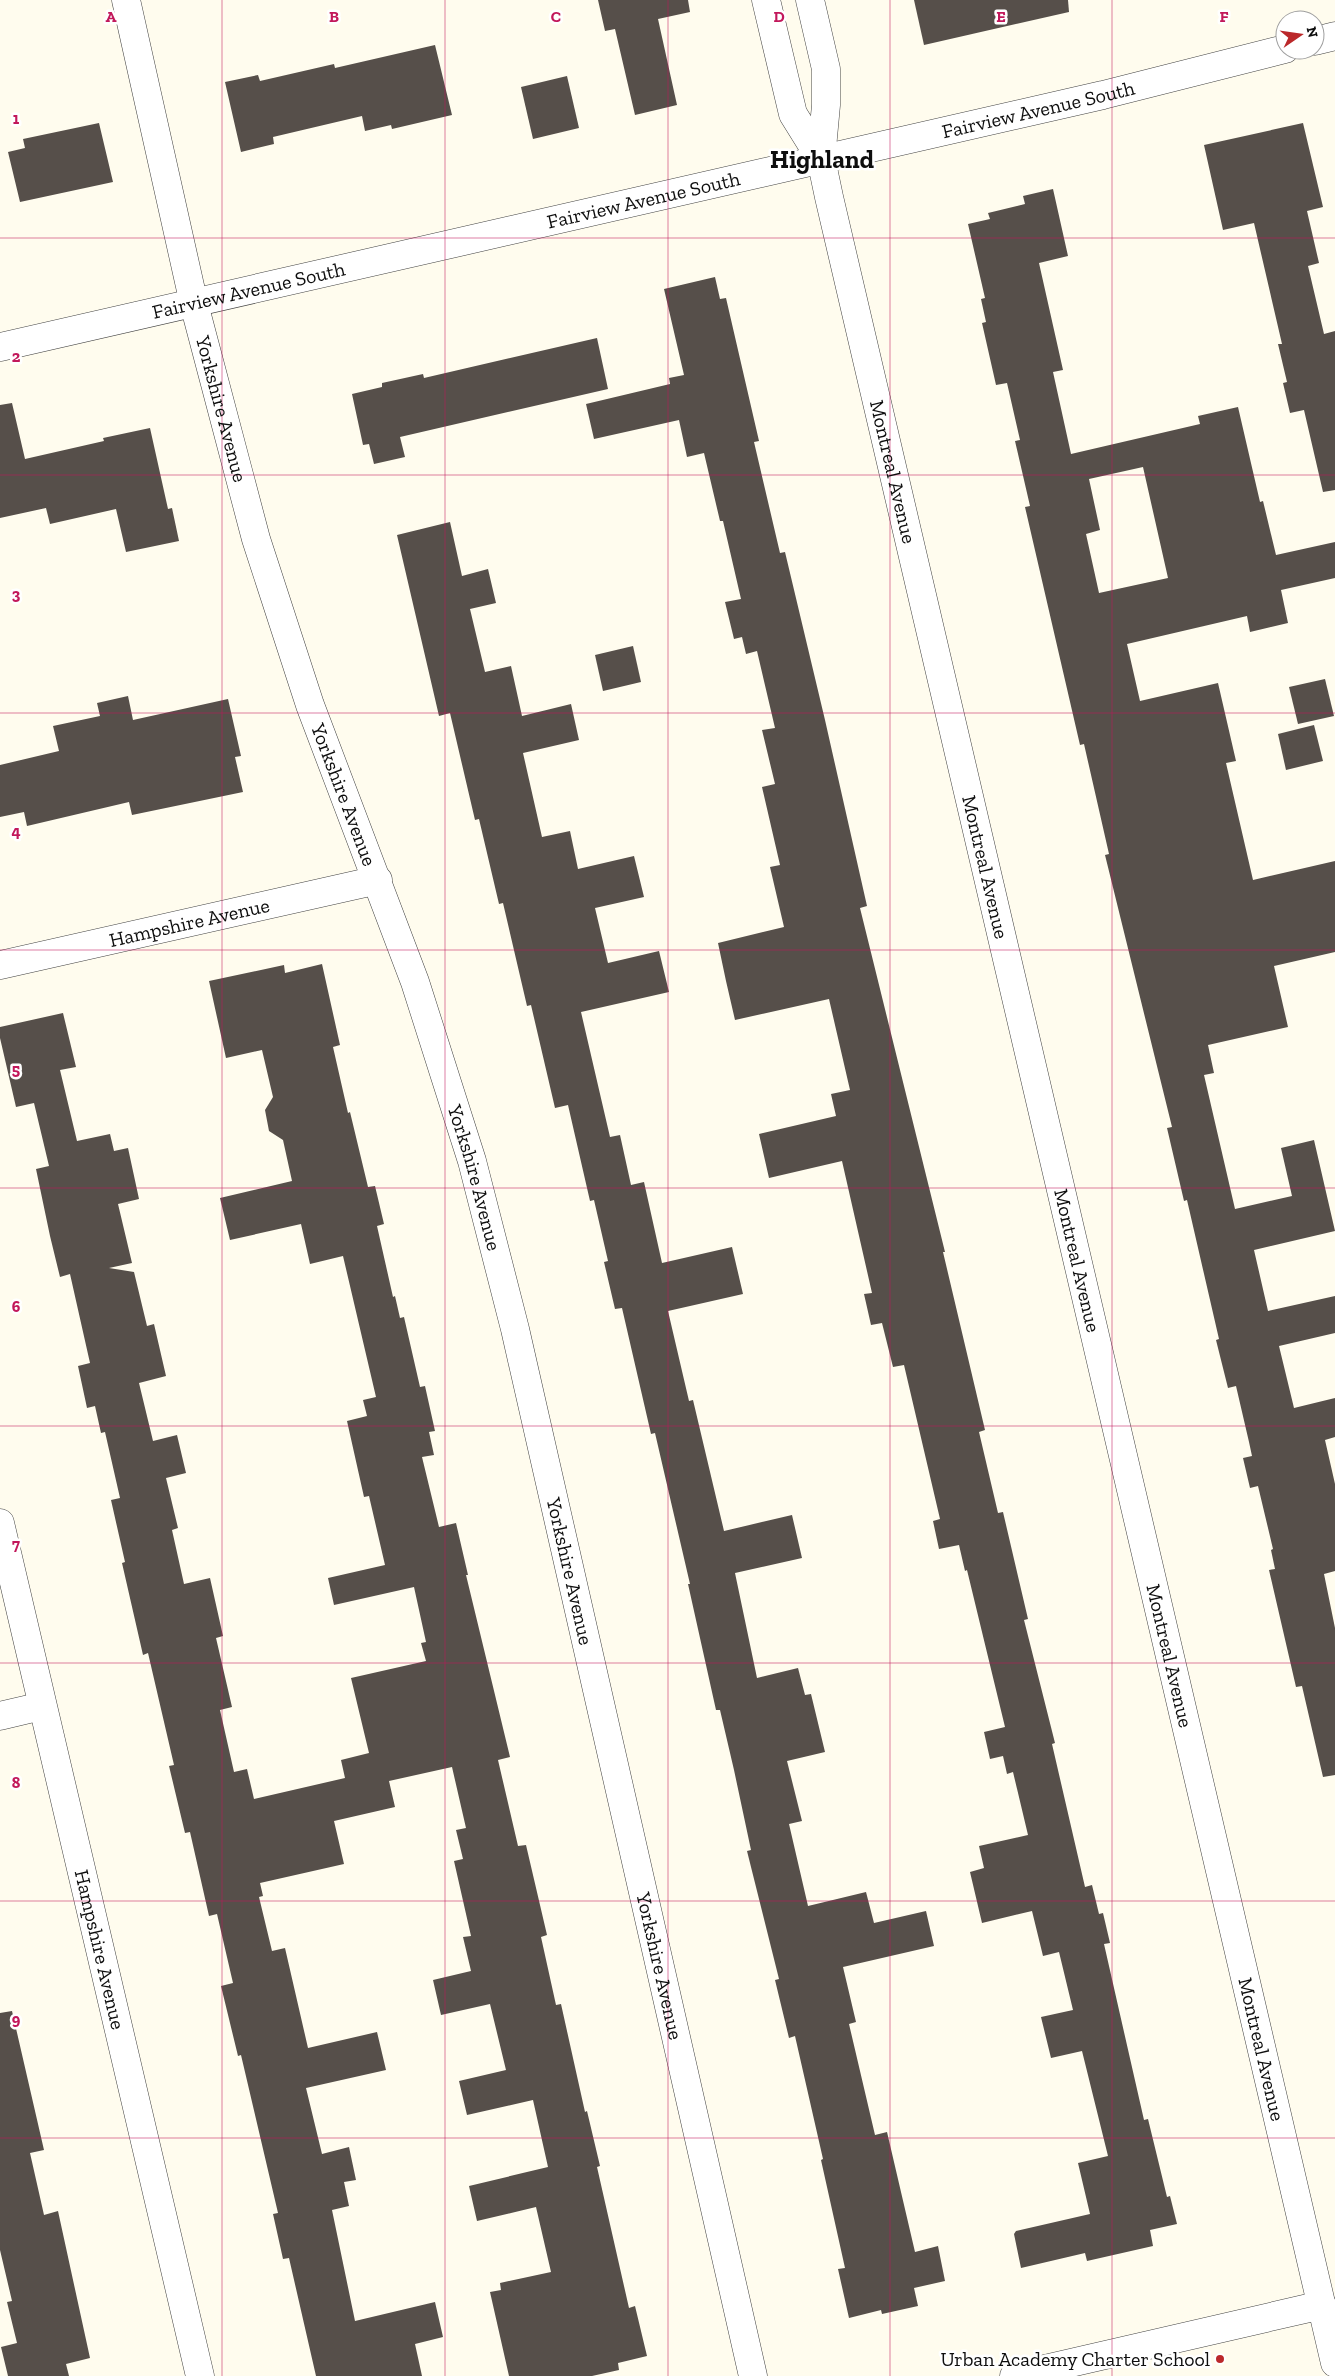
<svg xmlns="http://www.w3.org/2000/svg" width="1335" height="2376" font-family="'Zilla Slab',serif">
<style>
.building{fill:#564f4a;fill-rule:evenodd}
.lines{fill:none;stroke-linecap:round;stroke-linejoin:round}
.minor-casing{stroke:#414141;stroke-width:29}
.tertiary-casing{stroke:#414141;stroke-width:29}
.minor{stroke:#fff;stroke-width:28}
.tertiary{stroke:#fff;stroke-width:28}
.grid{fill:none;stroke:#c2185b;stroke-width:1;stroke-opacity:0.55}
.poi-dot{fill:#bb282a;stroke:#fff;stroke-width:2}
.labels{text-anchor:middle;stroke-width:5;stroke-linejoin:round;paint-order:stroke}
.street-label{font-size:20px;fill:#0e0e0e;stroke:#fff}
.poi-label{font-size:20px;fill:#0e0e0e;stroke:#fff;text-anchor:end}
.district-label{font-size:25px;font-weight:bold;fill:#0e0e0e;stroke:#fff}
.grid-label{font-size:16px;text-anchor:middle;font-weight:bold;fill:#c2185b;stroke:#fff;stroke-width:5;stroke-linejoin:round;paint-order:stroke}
</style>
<rect width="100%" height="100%" fill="#fffcee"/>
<g class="building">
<polygon points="598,0 688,0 690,12 658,19 677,105 635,115 615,29 605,31"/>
<polygon points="914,0 1068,0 1069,12 924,45"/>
<polygon points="435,45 452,115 392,129 391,125 365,131 362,116 273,137 274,144 241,152 225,82 258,75 260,81 334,64 335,68"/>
<polygon points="567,76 579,128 533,139 521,87"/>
<polygon points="99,123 113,182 20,202 8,152 25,148 23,139"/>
<polygon points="1303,123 1323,207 1307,211 1319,263 1308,266 1324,334 1335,331 1335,490 1323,492 1304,410 1290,413 1283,383 1287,382 1278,344 1282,344 1254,223 1223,230 1204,145"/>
<path d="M1053,189l15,67 -29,7 24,107 -10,2 18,82 129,-30 -2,-8 40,-9 22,95 3,-1 13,54 59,-13v36l-54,12 7,33 -38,9 -3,-16 -120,28 13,57 78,-18 18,78 -10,2 27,117 82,-19v91l-61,14 14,61 -80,18 6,28 -10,2 31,134 57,-13 -11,-48 33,-8 21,91 -81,19 14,61 67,-15v37l-56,13 15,62 41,-10v39l-10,3 10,44v87l-11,3 11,54v147l-12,2 -21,-91 -6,1 -27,-117 6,-1 -4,-19 2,-1 -15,-63 -8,2 -7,-30 9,-2 -3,-14 -13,-56 -8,2 -12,-48 3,-1 -32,-139 -3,1 -17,-73 5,-1 -67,-272 4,-1 -25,-110 -4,1 -55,-238 5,-1 -15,-65 5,-1 -13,-57 -11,2 -14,-62 4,-1 -5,-23 4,-1 -17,-74 22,-5 -2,-6 37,-9 -2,-8zM1143,467l25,111 -69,15 -13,-59 14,-4 -11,-51z"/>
<polygon points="715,277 720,299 726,298 759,441 754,442 780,553 785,552 825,720 867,906 860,908 945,1252 943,1252 985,1430 979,1432 998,1513 1003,1512 1028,1619 1024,1620 1055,1743 1052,1744 1085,1887 1092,1885 1099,1914 1103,1913 1110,1943 1104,1944 1144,2120 1148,2119 1167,2197 1170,2196 1177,2224 1150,2230 1153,2246 1087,2261 1085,2253 1021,2268 1014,2234 1016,2231 1090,2214 1078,2163 1108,2156 1082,2051 1051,2058 1041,2017 1073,2010 1059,1952 1043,1956 1032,1911 982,1923 970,1872 984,1868 979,1846 1028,1835 1013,1772 1007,1774 1003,1756 990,1759 984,1732 1005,1727 967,1570 965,1571 959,1545 939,1549 933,1521 940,1519 904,1365 893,1367 882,1323 871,1325 864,1294 872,1293 842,1161 769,1178 759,1134 836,1116 831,1094 850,1090 829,999 735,1020 726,981 718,943 784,927 770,867 780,865 762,787 775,784 762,730 775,728 757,651 746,654 742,637 734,639 725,602 741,599 723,521 720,521 704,453 687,457 679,420 594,439 586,404 670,384 669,378 684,375 664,289"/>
<polygon points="597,338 608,389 400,437 405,457 374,464 369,444 363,445 352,394 382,387 382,383 423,374 424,378"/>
<polygon points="12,403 25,459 104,441 103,438 150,428 168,509 172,508 179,541 126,552 116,509 50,524 46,508 0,518 0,405"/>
<polygon points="450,522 462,576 488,569 496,603 470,609 485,672 511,666 522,716 571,704 579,740 523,753 542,837 570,831 578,869 634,856 644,897 595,908 608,963 659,951 669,992 581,1012 610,1137 620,1135 631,1185 644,1182 662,1263 732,1247 743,1294 668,1311 689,1401 693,1400 724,1531 792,1515 802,1558 735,1573 757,1678 798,1668 805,1695 811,1694 825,1752 787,1761 802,1821 789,1824 808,1906 866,1892 874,1923 926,1911 934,1946 843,1967 856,2022 849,2024 875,2135 887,2132 915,2252 938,2246 945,2281 914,2288 918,2306 882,2314 881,2310 849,2318 838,2269 845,2268 821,2160 823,2159 795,2036 789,2038 775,1980 779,1979 747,1851 751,1850 734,1770 720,1710 716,1710 688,1584 690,1584 655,1433 651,1434 622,1308 615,1309 604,1262 608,1261 594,1200 590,1201 568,1105 555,1108 531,1005 527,1006 503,903 499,904 479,819 475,820 450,713 439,716 397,535"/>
<polygon points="633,646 641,682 603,691 595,655"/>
<polygon points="1325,679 1334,716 1298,724 1289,687"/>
<polygon points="128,696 133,720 228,699 241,756 235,757 243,792 132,815 129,802 27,826 24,812 0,817 0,765 59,751 53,726 100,716 97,703"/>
<polygon points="1314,725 1323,761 1286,770 1278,734"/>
<polygon points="322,964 340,1045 333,1047 348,1113 350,1112 368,1187 375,1186 384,1224 377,1226 393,1297 395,1296 400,1318 404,1317 420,1387 425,1386 435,1431 429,1432 434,1455 422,1457 439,1527 456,1523 468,1575 466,1575 510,1757 498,1760 518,1846 526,1845 547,1935 541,1937 556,2005 561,2004 585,2112 587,2111 600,2166 597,2167 629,2308 635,2306 647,2356 618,2363 619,2370 592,2376 509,2376 490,2292 501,2290 500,2283 551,2272 536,2207 477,2221 469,2186 548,2167 533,2100 467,2115 459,2081 506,2070 490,2004 441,2015 433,1980 471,1971 463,1937 471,1936 454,1861 463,1859 456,1830 466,1828 452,1767 389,1781 395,1807 334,1821 344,1864 260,1883 263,1896 259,1897 272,1951 285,1948 308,2048 377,2032 386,2070 306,2088 322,2154 349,2147 356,2180 344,2182 349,2206 332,2210 355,2321 435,2302 443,2337 415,2344 422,2376 316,2376 289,2258 283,2259 273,2214 278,2213 241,2055 238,2056 221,1986 233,1983 217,1914 209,1916 190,1832 185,1833 169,1766 174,1765 148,1653 143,1655 122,1563 125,1562 111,1500 120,1498 105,1432 101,1433 95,1406 87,1408 78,1366 90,1363 70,1274 60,1277 50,1236 36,1169 49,1166 34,1103 16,1107 0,1038 0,1027 63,1013 76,1067 60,1070 77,1141 110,1134 114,1151 128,1148 139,1199 118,1204 132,1263 109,1268 134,1272 147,1326 154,1324 166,1376 139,1383 153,1441 177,1435 186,1473 166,1478 178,1528 172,1530 184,1584 210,1578 223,1636 216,1638 232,1707 220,1710 234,1772 247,1769 254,1799 345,1778 341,1760 369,1753 351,1678 426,1661 421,1643 426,1642 414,1587 334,1605 328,1578 385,1565 369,1496 364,1497 347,1421 367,1416 363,1400 376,1397 343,1256 310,1264 301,1224 230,1240 220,1198 292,1181 283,1140 269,1131 265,1110 273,1097 262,1050 226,1058 209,981 284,965 285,973"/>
<polygon points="12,2011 44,2150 30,2153 44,2215 58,2211 90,2358 66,2364 69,2376 8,2376 1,2347 17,2343 7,2302 12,2301 0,2250 0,2013"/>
</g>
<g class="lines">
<defs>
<g id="minor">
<path id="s1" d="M126,0l68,304 62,235 54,166 105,277 57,179 43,168 238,1047"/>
<path id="s2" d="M0,965l378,-85"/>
<path id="s3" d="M0,1523l200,853"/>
<polyline points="0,1716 42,1706"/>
</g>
<g id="tertiary">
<polyline points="766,0 793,114 821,159"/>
<path id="s4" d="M810,0l16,69v36l-5,54 8,38 506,2166"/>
<polyline points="1315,41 1335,36"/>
<path id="s5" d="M0,347l1103,-252 182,-46"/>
<polyline points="1014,2376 1322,2305"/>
</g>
</defs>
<use href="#minor" class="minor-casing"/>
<use href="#tertiary" class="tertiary-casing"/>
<use href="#minor" class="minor"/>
<use href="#tertiary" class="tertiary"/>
</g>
<path class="grid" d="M222,0v2376M445,0v2376M668,0v2376M890,0v2376M1112,0v2376M0,238h1335M0,475h1335M0,713h1335M0,950h1335M0,1188h1335M0,1426h1335M0,1663h1335M0,1901h1335M0,2138h1335"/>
<circle class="poi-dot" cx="1220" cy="2359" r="5"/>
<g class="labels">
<g class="street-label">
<text dy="7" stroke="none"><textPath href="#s5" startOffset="1065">Fairview Avenue South</textPath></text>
<text dy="7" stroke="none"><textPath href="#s5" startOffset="660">Fairview Avenue South</textPath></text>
<text dy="7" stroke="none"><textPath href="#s5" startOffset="255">Fairview Avenue South</textPath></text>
<text dy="7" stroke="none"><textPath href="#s1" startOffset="420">Yorkshire Avenue</textPath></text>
<text dy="7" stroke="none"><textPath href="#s4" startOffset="482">Montreal Avenue</textPath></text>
<text dy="7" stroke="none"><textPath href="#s1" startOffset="825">Yorkshire Avenue</textPath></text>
<text dy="7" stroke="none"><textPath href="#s4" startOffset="888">Montreal Avenue</textPath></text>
<text dy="7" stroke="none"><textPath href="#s2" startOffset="194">Hampshire Avenue</textPath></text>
<text dy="7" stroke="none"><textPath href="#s1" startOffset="1230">Yorkshire Avenue</textPath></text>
<text dy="7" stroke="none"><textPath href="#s4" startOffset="1292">Montreal Avenue</textPath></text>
<text dy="7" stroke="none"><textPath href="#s1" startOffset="1635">Yorkshire Avenue</textPath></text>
<text dy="7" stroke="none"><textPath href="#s4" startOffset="1698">Montreal Avenue</textPath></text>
<text dy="7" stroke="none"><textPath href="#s3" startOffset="438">Hampshire Avenue</textPath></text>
<text dy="7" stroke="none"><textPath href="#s1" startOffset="2040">Yorkshire Avenue</textPath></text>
<text dy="7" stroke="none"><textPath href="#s4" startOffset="2102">Montreal Avenue</textPath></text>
</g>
<g class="poi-label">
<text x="1210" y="2366">Urban Academy Charter School</text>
</g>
<g class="district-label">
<text x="822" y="168">Highland</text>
</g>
</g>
<g class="grid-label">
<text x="111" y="22">A</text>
<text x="334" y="22">B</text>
<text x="556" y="22">C</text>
<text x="779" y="22">D</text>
<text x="1001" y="22">E</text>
<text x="1224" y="22">F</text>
<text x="16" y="124">1</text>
<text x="16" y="362">2</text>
<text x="16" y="600">3</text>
<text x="16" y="837">4</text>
<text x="16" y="1075">5</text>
<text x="16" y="1312">6</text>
<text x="16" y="1550">7</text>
<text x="16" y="1788">8</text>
<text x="16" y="2025">9</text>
</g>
<g transform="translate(1300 35) rotate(77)"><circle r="24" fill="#ffffff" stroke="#9f9f9f"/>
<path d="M0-4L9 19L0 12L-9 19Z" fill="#bb282a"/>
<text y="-8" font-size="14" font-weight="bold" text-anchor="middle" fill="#0e0e0e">N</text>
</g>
</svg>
